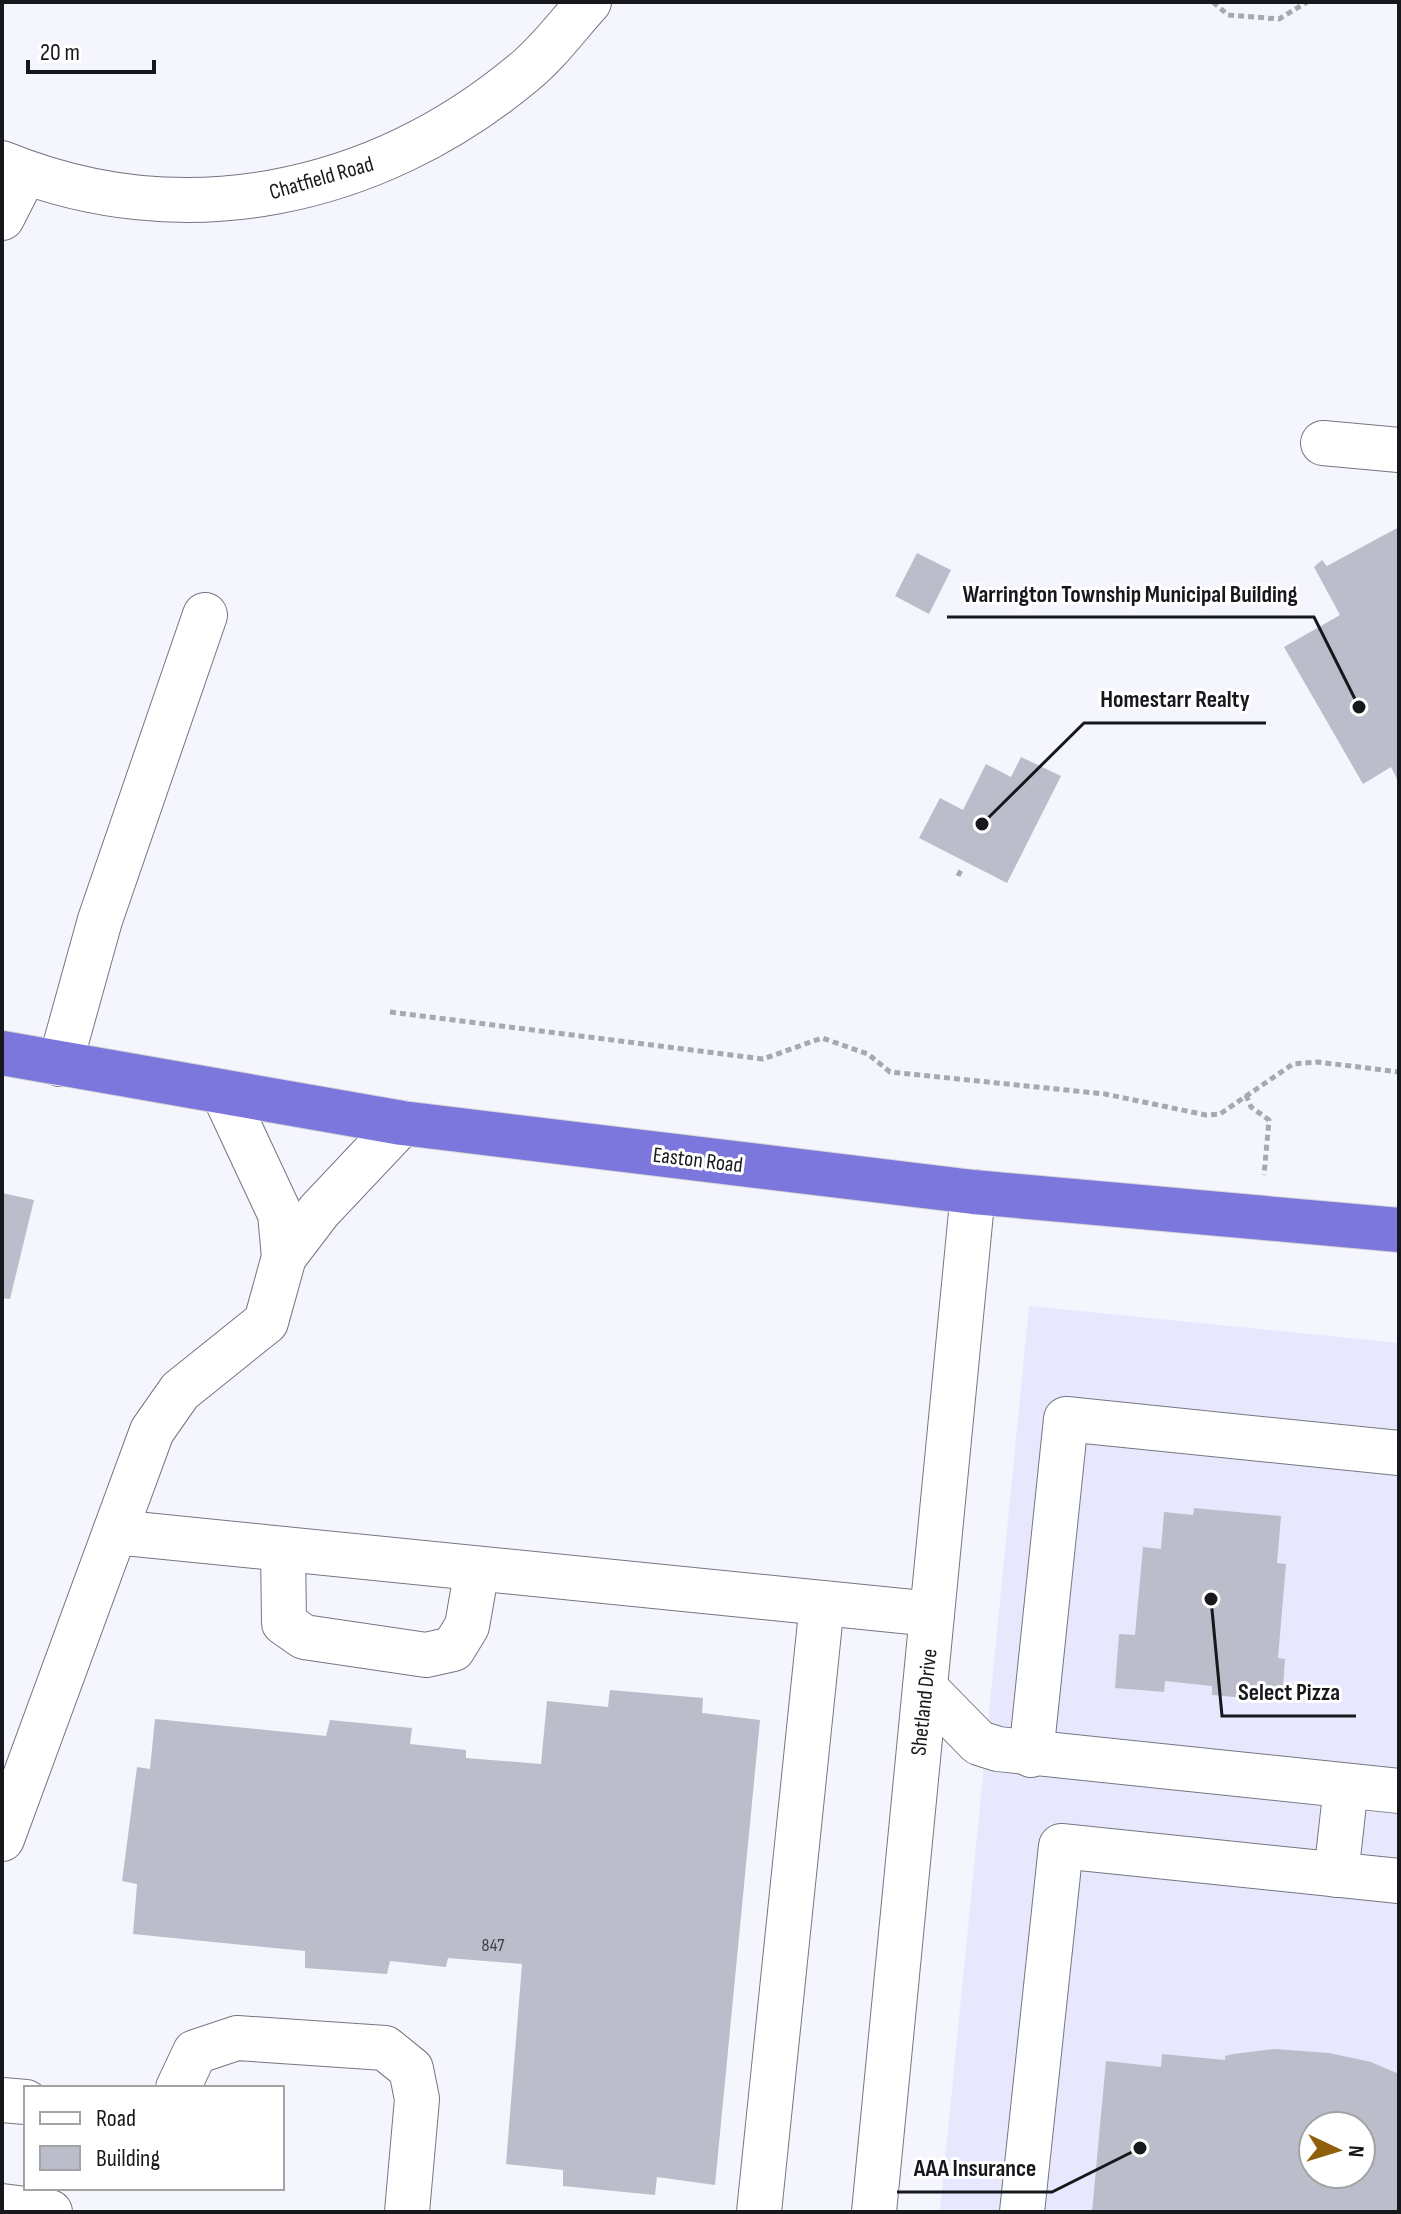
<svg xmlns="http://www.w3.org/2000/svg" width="1401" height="2214" font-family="'Sofia Sans Condensed',sans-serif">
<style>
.built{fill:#e7e8fd;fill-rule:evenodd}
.building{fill:#bcbdcb;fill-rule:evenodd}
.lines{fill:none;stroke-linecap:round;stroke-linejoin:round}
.minor-casing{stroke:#757682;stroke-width:46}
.highway-casing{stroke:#d5d5d6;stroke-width:46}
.path{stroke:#a8a8b0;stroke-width:5;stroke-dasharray:6 4;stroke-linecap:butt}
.minor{stroke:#fff;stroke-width:44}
.highway{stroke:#7c77dd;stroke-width:44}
.labels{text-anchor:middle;stroke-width:6;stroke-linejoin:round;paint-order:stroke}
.number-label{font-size:18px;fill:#404148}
.street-label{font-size:22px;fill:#17181c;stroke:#fff}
.leader{fill:none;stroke:#17181c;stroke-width:3}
.callout-dot{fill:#17181c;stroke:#fff;stroke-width:3}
.callout-label{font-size:24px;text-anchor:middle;font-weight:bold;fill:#17181c;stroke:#fff;stroke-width:6;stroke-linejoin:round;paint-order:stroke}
</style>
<rect width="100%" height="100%" fill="#f5f5fe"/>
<path class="built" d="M1029,1306l370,37v869h-459zM1313,2126h48v48h-48z"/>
<g class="building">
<polygon points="1399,527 1399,783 1391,767 1363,784 1284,647 1340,615 1314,567 1322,560 1327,566"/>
<polygon points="917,553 951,570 929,614 895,596"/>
<polygon points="1021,757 1061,776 1007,883 919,838 940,798 963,810 986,764 1011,777"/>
<polygon points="2,1193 34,1200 10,1299 2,1298"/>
<polygon points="1194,1508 1281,1516 1277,1563 1286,1564 1278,1658 1285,1659 1282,1701 1212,1695 1212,1686 1165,1681 1164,1692 1115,1688 1119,1634 1135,1635 1143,1547 1161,1549 1164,1512 1193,1515"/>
<polygon points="610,1690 703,1698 702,1713 760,1720 715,2185 657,2177 655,2195 563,2186 563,2170 506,2164 522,1964 448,1958 446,1967 390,1961 387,1974 305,1968 305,1951 133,1934 137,1884 122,1881 137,1767 150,1769 155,1719 326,1736 330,1720 412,1728 410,1744 466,1750 466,1758 541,1764 547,1701 608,1707"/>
<path d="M1275,2049l54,4 42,9 28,12v138h-307l14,-151 55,6 1,-13 63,6v-4l8,-2zM1313,2126h48v48h-48z"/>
</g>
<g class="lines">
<defs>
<g id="minor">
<path d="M2,163c181,74 373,33 521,-90 25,-20 45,-48 66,-71"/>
<polyline points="2,218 25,173"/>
<polyline points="1323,443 1399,450"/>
<polyline points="60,1064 100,920 205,615"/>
<polyline points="223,1092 280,1214 284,1257"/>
<polyline points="115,1532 932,1614"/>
<polyline points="283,1549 284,1623 304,1637 426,1655 453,1649 467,1626 477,1569"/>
<polyline points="925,1688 979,1743 998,1749 1399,1791"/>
<polyline points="1031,1755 1066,1419 1399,1453"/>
<polyline points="2,1839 152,1431 180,1391 266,1322 284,1257 319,1211 402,1123"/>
<polyline points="1336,1875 1346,1786"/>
<polyline points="178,2088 195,2052 237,2038 385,2048 411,2069 417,2099 407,2212"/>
<polyline points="2,2100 26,2102"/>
<polyline points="2,2206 50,2212"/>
<polyline points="759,2212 822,1603"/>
<polyline points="874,2212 973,1192"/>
<polyline points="1022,2212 1061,1846 1399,1881"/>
</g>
<polyline id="highway" points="2,1053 402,1123 973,1192 1399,1230"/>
</defs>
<use href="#minor" class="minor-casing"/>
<use href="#highway" class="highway-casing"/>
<g class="path">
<polyline points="1213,2 1228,15 1279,19 1307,2"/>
<polyline points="958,876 961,870"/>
<polyline points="390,1012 763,1059 822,1038 868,1054 890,1072 1105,1094 1206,1115 1220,1114 1293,1064 1318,1062 1399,1072"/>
<polyline points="1246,1095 1251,1107 1269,1120 1264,1175"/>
</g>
<use href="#minor" class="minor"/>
<use href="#highway" class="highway"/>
</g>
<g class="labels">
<g class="number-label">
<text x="493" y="1951">847</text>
</g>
<g class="street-label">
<text transform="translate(321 177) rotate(-16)" y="8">Chatfield Road</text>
<text transform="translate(698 1159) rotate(7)" y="8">Easton Road</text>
<text transform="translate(923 1702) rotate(-84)" y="8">Shetland Drive</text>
</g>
</g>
<path class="leader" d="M1359 707L1314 617H947M982 824L1084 723H1266M1211 1599L1222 1716H1356M1140 2148L1052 2192H897"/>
<g class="callout-dot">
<circle cx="1359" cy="707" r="8"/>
<circle cx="982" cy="824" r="8"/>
<circle cx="1211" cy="1599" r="8"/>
<circle cx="1140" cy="2148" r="8"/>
</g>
<g class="callout-label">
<text x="1130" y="602">Warrington Township Municipal Building</text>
<text x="1175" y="707">Homestarr Realty</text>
<text x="1289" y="1700">Select Pizza</text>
<text x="975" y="2176">AAA Insurance</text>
</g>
<rect width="1401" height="2214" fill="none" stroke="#17181c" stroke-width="8"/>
<rect x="24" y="2086" width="260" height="104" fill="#ffffff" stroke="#a2a3a4" stroke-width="2"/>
<rect x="40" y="2112" width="40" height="12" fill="#ffffff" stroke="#a2a3a4" stroke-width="2"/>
<text x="96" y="2126" font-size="24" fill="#17181c">Road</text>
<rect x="40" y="2146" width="40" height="24" fill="#bcbdcb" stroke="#a2a3a4" stroke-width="2"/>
<text x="96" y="2166" font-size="24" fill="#17181c">Building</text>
<g transform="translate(1337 2150) rotate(94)"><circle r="38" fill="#ffffff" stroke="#a2a3a4" stroke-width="2"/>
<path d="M0-6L14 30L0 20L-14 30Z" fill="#905f0c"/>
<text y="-12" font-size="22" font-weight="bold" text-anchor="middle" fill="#17181c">N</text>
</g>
<path d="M28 60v12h126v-12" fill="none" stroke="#17181c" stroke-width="4"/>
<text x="40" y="60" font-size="24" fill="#17181c" stroke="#ffffff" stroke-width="6" paint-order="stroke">20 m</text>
</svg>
